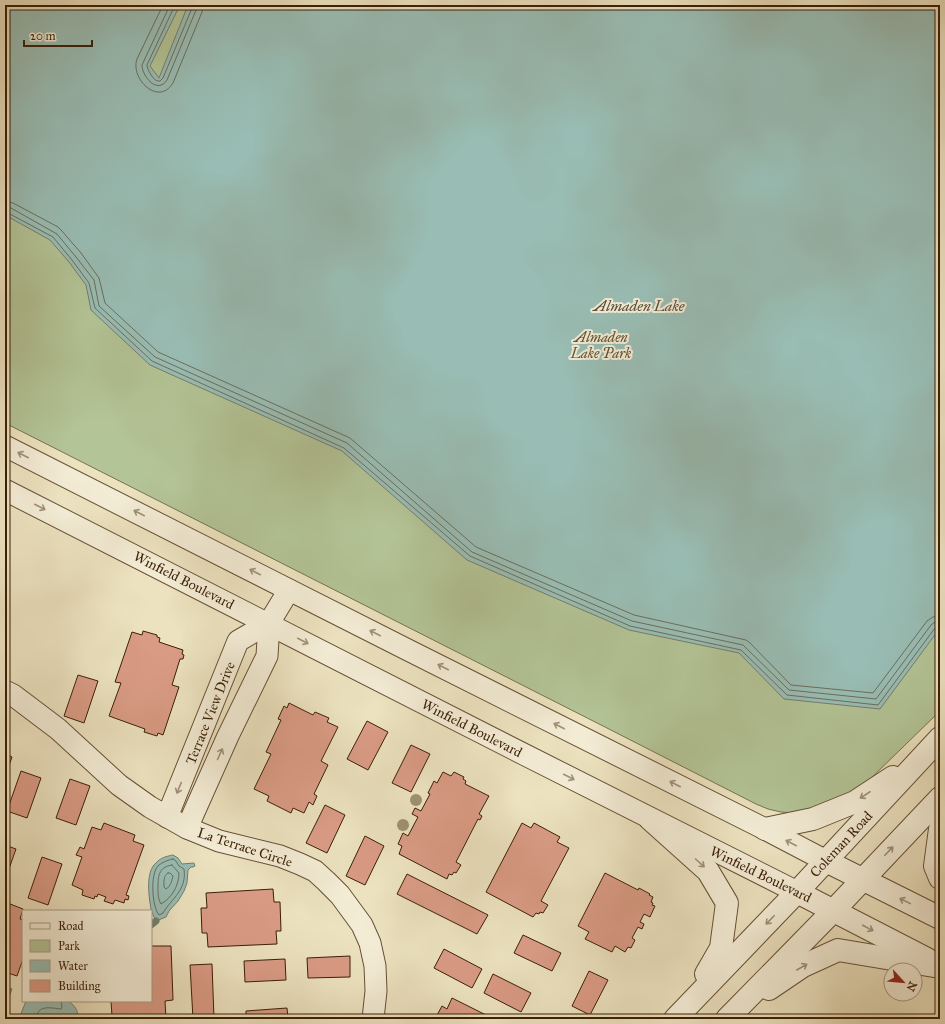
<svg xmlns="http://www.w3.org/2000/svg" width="945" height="1024" font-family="'IM FELL Great Primer',serif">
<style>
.green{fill:#b3c496;stroke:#77724e}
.water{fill:#99bdb4;stroke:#737e6f}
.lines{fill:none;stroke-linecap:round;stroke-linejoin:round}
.shore{stroke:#6a6e5e;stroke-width:1}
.stream{stroke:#737e6f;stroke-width:7}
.building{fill:#da9b85;stroke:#3b1f07}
.minor-casing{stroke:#675035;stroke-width:23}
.tertiary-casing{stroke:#675035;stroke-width:24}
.minor{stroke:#f3ecd5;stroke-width:21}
.tertiary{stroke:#f3ecd5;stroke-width:22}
.tree{fill:#9e9271}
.oneway{stroke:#a09078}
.labels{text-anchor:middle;stroke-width:4;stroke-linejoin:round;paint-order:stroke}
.park-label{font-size:14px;font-style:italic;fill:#5f5132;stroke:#f3ecd5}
.street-label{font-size:14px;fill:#3b1f07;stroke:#f3ecd5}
.water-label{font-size:15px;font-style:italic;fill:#574e3b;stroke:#f3ecd5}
</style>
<rect width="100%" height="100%" fill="#ece2bf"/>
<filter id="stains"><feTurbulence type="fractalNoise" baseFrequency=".005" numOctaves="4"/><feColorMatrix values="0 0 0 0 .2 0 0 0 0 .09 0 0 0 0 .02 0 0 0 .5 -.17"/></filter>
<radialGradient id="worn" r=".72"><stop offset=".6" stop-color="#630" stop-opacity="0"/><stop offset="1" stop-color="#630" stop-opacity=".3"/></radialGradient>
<polygon class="green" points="5,5 940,5 940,711 863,786 841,802 794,813 781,812 768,809 756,804 605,727 5,423"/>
<g class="water">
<polygon points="5,5 180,5 150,66 159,78 188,5 940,5 940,628 880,709 784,699 739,653 629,630 467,560 342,451 150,365 91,310 86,285 69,262 50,240 5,215"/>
<path d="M173,855l5,3 4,6 12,-1 1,3 -2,1h-2l-3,3 -1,13 -3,8 -6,10 -9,10 -3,6 -10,4c-2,-4 -4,-8 -5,-12 -2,-12 -6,-37 5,-46 4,-5 11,-7 17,-8z"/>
<polygon points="5,986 12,989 6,1004 5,1003"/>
<path d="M26,1001h43c6,6 9,8 9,18h-12l-4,-2h-16l-5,2h-22z"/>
</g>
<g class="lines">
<g class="shore">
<path d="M163,5l-26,54c-7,19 21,48 36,24l29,-71 1,-7"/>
<path d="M170,5l-28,60c0,11 15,30 25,15l29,-70 1,-5"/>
<path d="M175,5l-28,60c0,4 7,18 13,16 1,-1 2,-2 3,-3l29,-70v-3"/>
<polyline points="5,201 13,203 58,227 61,230 81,253 99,278 105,303 158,352 350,438 476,547 634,615 746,640 750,643 791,685 873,693 927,621 933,617 940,615"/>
<polyline points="5,207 11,208 57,234 76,257 94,280 99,306 155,357 347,443 472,552 632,621 743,645 789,690 876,699 931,625 935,622 940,621"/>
<polyline points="5,212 8,213 53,237 72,260 89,283 95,308 152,361 344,448 470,556 630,626 741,650 787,695 878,705 935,628 937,626 940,626"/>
<path d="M173,859l3,2 3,5 5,3c3,21 -12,29 -21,44l-4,2c-7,-8 -9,-41 -1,-49 4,-4 10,-6 15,-7z"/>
<path d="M172,865l7,8c0,12 -7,25 -18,31 -3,-5 -3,-10 -3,-16 0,-11 0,-21 14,-23z"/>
<path d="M168,873h2l3,3c-1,5 -3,11 -7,13l-2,-2c0,-5 -1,-11 4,-14z"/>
<path d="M36,1019c1,-15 15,-11 25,-10l1,-2 -1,-6"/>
</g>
<polyline class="stream" points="151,925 156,921"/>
</g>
<g class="building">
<polygon points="143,631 157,635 157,637 160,638 159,642 183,650 182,654 184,655 183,659 180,659 172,685 179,687 163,735 158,733 157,736 144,732 145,729 109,716 121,683 115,682 132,632 142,635"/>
<polygon points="78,675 98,681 84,723 64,716"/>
<polygon points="289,703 313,715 315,712 329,718 327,722 338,727 321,761 328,765 314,794 317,796 313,805 309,802 304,813 293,808 291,813 267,801 269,796 254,789 271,754 266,752 281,720 278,719 284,706 287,708"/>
<polygon points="367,721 388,732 368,770 347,759"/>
<polygon points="411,745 430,754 411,792 392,783"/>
<polygon points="5,749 9,751 8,755 12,757 5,777"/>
<polygon points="21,771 41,778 27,818 7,811"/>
<polygon points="443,772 451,776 454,772 464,777 463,779 466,781 465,784 489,796 479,814 482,816 480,820 478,819 456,862 461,865 456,873 454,872 452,875 449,874 447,879 399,854 402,846 398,844 403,833 408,836 418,817 412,814 415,808 421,811 430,794 428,793 434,781 437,783"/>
<polygon points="70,779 90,786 76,825 56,818"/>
<polygon points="325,805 345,815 327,853 306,843"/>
<polygon points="104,823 135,835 133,841 144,845 126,895 129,896 128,900 125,899 124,903 115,900 113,904 104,901 106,897 98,894 97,897 95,896 94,899 82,895 83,890 72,885 82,857 76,855 80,847 84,849 92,827 101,830"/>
<polygon points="522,823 531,828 534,823 560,837 557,842 569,848 541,901 548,905 543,913 540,912 539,914 536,913 533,917 486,892"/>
<polygon points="365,836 384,846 365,885 346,876"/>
<polygon points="5,845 16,849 5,880"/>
<polygon points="42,857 62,864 48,905 28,898"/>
<polygon points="605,873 638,890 639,888 650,894 649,895 653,897 651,902 653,903 652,905 655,906 650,917 644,914 640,922 644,924 642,929 638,927 632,938 635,940 631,948 628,947 625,952 615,946 612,952 585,939 589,932 578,926"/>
<polygon points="407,874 488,915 477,934 397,894"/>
<polygon points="273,889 274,902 280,902 281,931 276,931 277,944 208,947 207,933 202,933 201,908 207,908 206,893"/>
<polygon points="5,902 23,909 20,919 23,920 23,959 17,976 5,972"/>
<polygon points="523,935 561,953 552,971 514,953"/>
<polygon points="151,946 171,946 173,1000 165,1001 166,1019 107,1019 107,1017 112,1016 111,1001 151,1001"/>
<polygon points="444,949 482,969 472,988 434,968"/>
<polygon points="350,956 350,977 308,978 307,958"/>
<polygon points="285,959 286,980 245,982 244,961"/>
<polygon points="212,964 214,1019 193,1019 190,965"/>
<polygon points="589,971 608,980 590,1015 572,1006"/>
<polygon points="493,974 531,993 521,1012 484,993"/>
<polygon points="452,998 494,1019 437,1019 438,1017 436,1017 442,1006 447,1009"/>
<polygon points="287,1008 288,1019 246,1019 246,1011"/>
</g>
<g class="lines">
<defs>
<g id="minor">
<polyline points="5,446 410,651 765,829 826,861"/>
<path d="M5,490c264,133 527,270 792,402"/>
<polyline points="5,691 13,695 58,729 119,785 150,807 187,828 219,841 280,856 300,864 315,871 326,881 340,895 362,925 370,943 375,966 376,991 373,1019"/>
<polyline points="167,817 238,641 269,623 289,590"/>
<polyline points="187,828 228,736 267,656 269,623"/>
</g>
<g id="tertiary">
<polyline points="650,819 708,871 727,903 721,948 706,974"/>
<polyline points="765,829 813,819 855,802 893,777"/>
<polyline points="940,829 935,866 940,878"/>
<polyline points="826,861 940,918"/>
<polyline points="797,892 927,959"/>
<polyline points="769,989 803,966 838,950 940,967"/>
<polyline points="675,1019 797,892 940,738"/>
<polyline points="727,1019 834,910 940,798"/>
</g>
</defs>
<use href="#minor" class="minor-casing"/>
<use href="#tertiary" class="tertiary-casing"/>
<use href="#minor" class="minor"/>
<use href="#tertiary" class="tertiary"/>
</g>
<g class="tree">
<circle cx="416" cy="800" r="6"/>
<circle cx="403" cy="825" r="6"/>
</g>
<defs><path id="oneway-shaft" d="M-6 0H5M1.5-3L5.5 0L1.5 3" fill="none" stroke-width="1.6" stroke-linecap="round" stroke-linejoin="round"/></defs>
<g class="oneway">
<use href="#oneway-shaft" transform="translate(23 455) rotate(-153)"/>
<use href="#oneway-shaft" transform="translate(40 507) rotate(27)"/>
<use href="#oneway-shaft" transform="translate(139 513) rotate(-153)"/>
<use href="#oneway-shaft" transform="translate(255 572) rotate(-153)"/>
<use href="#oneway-shaft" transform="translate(375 633) rotate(-153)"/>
<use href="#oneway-shaft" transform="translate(303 641) rotate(27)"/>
<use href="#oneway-shaft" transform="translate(443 667) rotate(-153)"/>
<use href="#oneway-shaft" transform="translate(559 726) rotate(-153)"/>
<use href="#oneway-shaft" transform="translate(220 754) rotate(-66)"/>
<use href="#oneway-shaft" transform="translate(569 777) rotate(27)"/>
<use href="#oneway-shaft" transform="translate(675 784) rotate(-153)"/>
<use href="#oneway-shaft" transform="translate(179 788) rotate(112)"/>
<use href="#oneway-shaft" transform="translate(865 795) rotate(147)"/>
<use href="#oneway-shaft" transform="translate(791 843) rotate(-153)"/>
<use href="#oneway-shaft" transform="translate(889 851) rotate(-46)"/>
<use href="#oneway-shaft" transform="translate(700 863) rotate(42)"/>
<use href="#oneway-shaft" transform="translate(905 901) rotate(-154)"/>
<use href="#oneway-shaft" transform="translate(770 920) rotate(134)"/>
<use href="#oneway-shaft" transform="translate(868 928) rotate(28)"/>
<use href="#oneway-shaft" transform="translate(802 967) rotate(-30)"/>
</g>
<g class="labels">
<g class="park-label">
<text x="601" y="342">Almaden<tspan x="601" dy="16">Lake Park</tspan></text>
</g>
<g class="street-label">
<text transform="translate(184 580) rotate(27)" y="5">Winfield Boulevard</text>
<text transform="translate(210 713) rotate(-68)" y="5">Terrace View Drive</text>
<text transform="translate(472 728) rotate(27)" y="5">Winfield Boulevard</text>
<text transform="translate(841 844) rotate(-47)" y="5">Coleman Road</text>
<text transform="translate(245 847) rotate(18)" y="5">La Terrace Circle</text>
<text transform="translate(761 874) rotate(26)" y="5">Winfield Boulevard</text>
</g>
<g class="water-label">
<text x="639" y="311">Almaden Lake</text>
</g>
</g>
<rect width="945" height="1024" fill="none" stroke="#ece2bf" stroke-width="20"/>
<rect x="6" y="6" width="933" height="1012" fill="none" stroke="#3b1f07" stroke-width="2"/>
<rect x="10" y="10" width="925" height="1004" fill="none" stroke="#3b1f07"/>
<rect x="22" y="910" width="130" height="92" fill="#f3ecd5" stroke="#a99a83"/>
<rect x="30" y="923" width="20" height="6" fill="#f3ecd5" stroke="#a99a83"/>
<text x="58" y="930" font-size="12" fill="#3b1f07">Road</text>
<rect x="30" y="940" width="20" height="12" fill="#b3c496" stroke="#a99a83"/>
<text x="58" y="950" font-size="12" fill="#3b1f07">Park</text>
<rect x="30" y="960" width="20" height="12" fill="#99bdb4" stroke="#a99a83"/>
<text x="58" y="970" font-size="12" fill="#3b1f07">Water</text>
<rect x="30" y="980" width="20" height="12" fill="#da9b85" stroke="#a99a83"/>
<text x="58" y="990" font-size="12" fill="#3b1f07">Building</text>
<g transform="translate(903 982) rotate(117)"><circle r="19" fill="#f3ecd5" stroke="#a99a83"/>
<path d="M0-3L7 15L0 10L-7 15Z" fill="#8f2418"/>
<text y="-6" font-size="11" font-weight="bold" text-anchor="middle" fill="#3b1f07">N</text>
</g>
<path d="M24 40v6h68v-6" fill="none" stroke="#3b1f07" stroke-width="2"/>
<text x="30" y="40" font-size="12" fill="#3b1f07" stroke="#f3ecd5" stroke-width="3" paint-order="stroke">20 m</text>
<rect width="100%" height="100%" filter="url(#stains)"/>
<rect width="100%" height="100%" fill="url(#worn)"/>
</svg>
